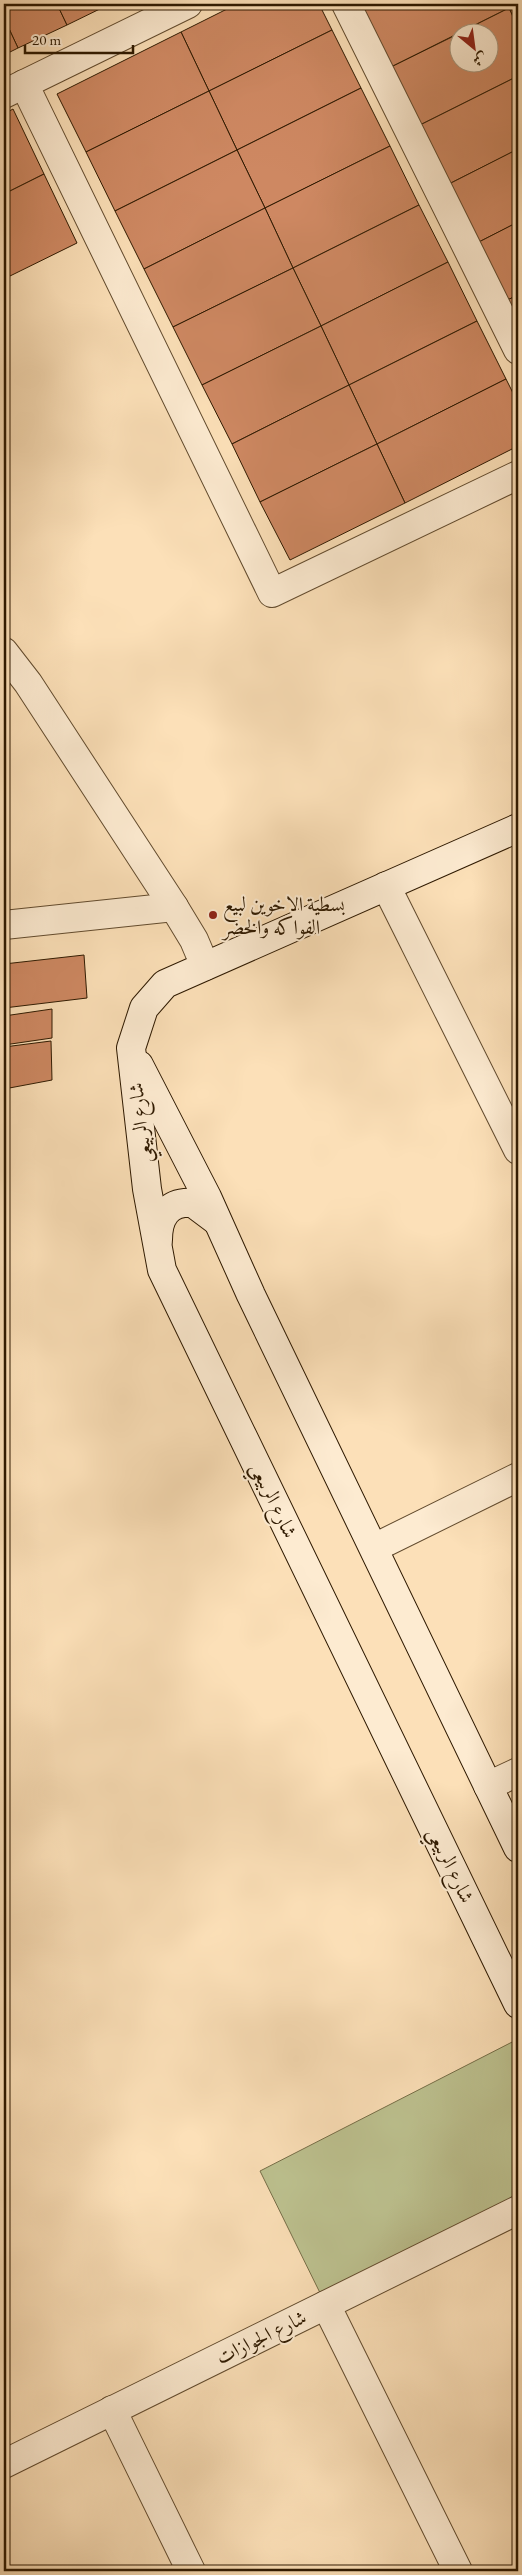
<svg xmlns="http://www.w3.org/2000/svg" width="522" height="2575" font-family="'EB Garamond',Amiri,serif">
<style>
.green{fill:#bdc290;stroke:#766e48}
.building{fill:#ce8862;stroke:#2e1900}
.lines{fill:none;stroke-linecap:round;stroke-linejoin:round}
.street-casing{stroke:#624b2e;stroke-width:30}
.secondary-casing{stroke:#2e1900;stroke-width:30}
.street{stroke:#fdebd1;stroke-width:28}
.secondary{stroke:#fdebd1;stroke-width:28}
.poi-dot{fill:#8f2418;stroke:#fdebd1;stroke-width:2}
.labels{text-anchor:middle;stroke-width:4;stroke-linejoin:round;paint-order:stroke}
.poi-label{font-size:20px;fill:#2e1900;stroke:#fdebd1;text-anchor:start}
.street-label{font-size:20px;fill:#2e1900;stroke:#fdebd1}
</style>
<rect width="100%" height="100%" fill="#fce0b8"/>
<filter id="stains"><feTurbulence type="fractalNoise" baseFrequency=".004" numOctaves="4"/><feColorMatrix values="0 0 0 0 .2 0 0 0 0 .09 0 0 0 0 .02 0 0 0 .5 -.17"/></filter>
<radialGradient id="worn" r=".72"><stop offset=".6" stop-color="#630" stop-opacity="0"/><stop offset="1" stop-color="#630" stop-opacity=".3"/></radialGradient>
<polygon class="green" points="518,2039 518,2210 326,2305 260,2171"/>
<g class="building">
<polygon points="4,4 57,4 67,25 18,48 4,18"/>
<polygon points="57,4 110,4 67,25"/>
<polygon points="237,4 319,4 332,30 209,91 181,32"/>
<polygon points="373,4 507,4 509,8 387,69 358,11"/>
<polygon points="518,4 518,28 509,8"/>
<polygon points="509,8 518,28 518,76 416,127 387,69 460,33 460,62 490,62 490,32 461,32"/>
<polygon points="4,18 18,48 4,55"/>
<polygon points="332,30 361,88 237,150 209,91"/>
<polygon points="181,32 209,91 86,152 57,94"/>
<polygon points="518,76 518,149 445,186 416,127"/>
<polygon points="361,88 390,146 265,208 237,150"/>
<polygon points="209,91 237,150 115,211 86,152"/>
<polygon points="13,109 44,174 4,194 4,114"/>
<polygon points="390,146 419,205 293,268 265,208"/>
<polygon points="518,149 518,222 475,244 445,186"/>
<polygon points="237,150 265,208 144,269 115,211"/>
<polygon points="44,174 77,243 10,276 4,262 4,194"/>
<polygon points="419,205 448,262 321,326 293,268"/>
<polygon points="265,208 293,268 173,327 144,269"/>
<polygon points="518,222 518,295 503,302 475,244"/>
<polygon points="448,262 477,321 349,385 321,326"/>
<polygon points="293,268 321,326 202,385 173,327"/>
<polygon points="518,295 518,331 503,302"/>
<polygon points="477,321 506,379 377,444 349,385"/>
<polygon points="321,326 349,385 232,444 202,385"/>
<polygon points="506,379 518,403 518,446 405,503 377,444"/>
<polygon points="349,385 377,444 260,502 232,444"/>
<polygon points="377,444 405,503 290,560 260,502"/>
<polygon points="84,955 87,998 4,1008 4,964"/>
<polygon points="52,1009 52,1038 4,1045 4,1016"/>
<polygon points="51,1041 52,1080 4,1089 4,1047"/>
</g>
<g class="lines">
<defs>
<g id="street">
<polyline points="346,4 518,350"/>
<polyline points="24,84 272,593 518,475"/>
<polyline points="4,94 188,4"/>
<polyline points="4,652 28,683 174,907 194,940 205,966"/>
<polyline points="386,886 518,1150"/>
<polyline points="4,925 174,907"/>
<polyline points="374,1548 518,1477"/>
<polyline points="488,1786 518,1772"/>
<polyline points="326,2305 458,2571"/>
<polyline points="112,2410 191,2571"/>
<polyline points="4,2464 518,2210"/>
</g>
<g id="secondary">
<polyline points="518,828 165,984 144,1008 131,1048 147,1189 162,1270 518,2004"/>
<polyline points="139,1065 207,1197 251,1295 518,1848"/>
<path d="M158,1240c0,-23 10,-39 35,-37l24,18"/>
</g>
</defs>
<use href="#street" class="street-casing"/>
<use href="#secondary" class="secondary-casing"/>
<use href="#street" class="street"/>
<use href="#secondary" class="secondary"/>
</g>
<circle class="poi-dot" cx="213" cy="915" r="5"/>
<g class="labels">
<g class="poi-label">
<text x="223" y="911">بسطية الاخوين لبيع<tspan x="223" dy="23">الفواكه والخضر</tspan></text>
</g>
<g class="street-label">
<text transform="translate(140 1123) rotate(-97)" y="7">شارع الربيعي</text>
<text transform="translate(274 1500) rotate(64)" y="7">شارع الربيعي</text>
<text transform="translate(451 1865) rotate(64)" y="7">شارع الربيعي</text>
<text transform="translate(261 2337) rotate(-26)" y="7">شارع الجوازات</text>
</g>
</g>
<rect width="522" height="2575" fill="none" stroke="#fce0b8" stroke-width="20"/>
<rect x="5" y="5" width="512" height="2565" fill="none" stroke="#2e1900" stroke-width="2.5"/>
<rect x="10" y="10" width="502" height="2555" fill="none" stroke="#2e1900"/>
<g transform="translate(474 48) rotate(151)"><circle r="24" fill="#fdebd1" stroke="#aa977d"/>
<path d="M0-4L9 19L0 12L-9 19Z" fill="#8f2418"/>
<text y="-8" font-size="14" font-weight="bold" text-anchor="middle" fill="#2e1900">ش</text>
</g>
<path d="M25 45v8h108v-8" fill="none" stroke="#2e1900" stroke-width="2.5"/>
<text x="32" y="45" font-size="15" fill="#2e1900" stroke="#fdebd1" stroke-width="4" paint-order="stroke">20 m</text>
<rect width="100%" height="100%" filter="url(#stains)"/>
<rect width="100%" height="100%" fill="url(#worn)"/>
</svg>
